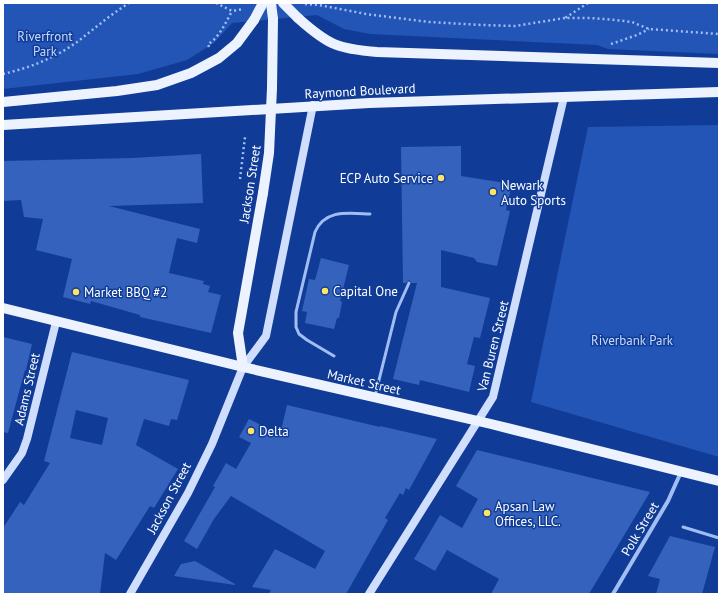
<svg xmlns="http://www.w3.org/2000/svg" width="722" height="597" font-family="'PT Sans',sans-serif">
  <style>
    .green { fill: #2355b6 }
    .building { fill: #3462bd; fill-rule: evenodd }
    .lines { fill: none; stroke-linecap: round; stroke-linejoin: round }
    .path { stroke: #a0bdf4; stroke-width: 2.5; stroke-dasharray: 2 3; stroke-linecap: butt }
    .lane { stroke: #a0bdf4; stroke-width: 3 }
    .street { stroke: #a0bdf4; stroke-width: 4 }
    .secondary { stroke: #d0defd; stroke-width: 8 }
    .primary { stroke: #edf2ff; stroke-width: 10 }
    .primary-bridge { stroke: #edf2ff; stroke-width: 10 }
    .poi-dot { fill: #ffe363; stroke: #103c97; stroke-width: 1.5 }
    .labels { text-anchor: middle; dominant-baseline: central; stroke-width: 3; stroke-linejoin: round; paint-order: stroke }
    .park-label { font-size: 13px; fill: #c8dafe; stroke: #103c97 }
    .street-label { font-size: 13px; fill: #fff; stroke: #103c97 }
    .poi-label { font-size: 13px; fill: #fff; stroke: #103c97; text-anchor: start }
  </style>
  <rect width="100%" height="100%" fill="#103c97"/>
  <!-- green -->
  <g class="green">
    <path d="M3 3H719V54L608 49 597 45 370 34 344 29 317 15 232 23 214 43 187 60 138 74 3 89Z"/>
    <path d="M719 125V457L531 402 588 127Z"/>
  </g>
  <!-- building -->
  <g class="building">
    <path d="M461 146V176L512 184 506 210 510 211 497 266 477 262 474 258 441 250V287L490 298 480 338 474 337 467 364 475 366 469 392 420 380 419 385 393 379 417 283H412L409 280 406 283H403L401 147Z"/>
    <path d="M201 154 203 203 109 206 200 229 197 243 177 238 169 273 204 281 203 284 210 286 208 292 221 295 211 333 140 317V315L91 301 90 304 63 297 72 259 36 250 43 219 24 217 21 200 3 201V161L132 158Z"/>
    <path d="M321 258 349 265 340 301 342 302 339 318H337L334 329 305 323 307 312 302 311 309 279 315 280Z"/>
    <path d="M3 337 32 344 26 370H25L8 433 3 432Z"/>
    <path d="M72 352 189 380 177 420 171 419 169 426 144 419 136 445 178 469 154 508 150 506 116 560 105 553 100 594H3V528L20 502 24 505 50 463 44 461ZM76 410 108 418 102 445 70 438Z"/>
    <path d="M287 405 380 427V426L437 439 409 490 406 488 403 495 400 493 385 518 388 520 346 594H269L271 590 252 587 275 549 315 569 325 551 231 496 214 519 197 549 184 541 215 487 213 486 226 463 236 469 251 443 239 437 249 419 280 435Z"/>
    <path d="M477 450 650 492 589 594H491L499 579 447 550 435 571 414 559 440 515 462 528 478 499 456 486Z"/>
    <path d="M670 536 715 547 702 594H656L660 579 648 576Z"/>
    <path d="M195 561 235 584V585L174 576 181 564Z"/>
  </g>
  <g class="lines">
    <!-- path -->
    <g class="path">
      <path d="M216 3 232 11 244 9"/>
      <path d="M588 3 565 18H590L616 20 632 22 649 29 719 34"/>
      <path d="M305 4 319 5 366 14 429 22 482 25 515 26 565 18"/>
      <path d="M611 44 637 35 649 29"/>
      <path d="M209 47 208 44C219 38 226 22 232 11"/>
      <path d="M3 74C29 68 55 58 77 42 94 29 110 15 129 3"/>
      <path d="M240 179 245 137"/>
    </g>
    <!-- lane -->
    <g class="lane">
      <path d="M334 356 307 340 299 334 296 327V312L315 232C325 209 348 213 370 214"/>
      <path d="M375 396 396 312 409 283"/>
      <path d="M683 527 719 538"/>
    </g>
    <!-- street -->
    <path class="street" d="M613 594 668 501 681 472"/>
    <!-- secondary -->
    <g class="secondary">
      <path d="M3 480 22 453 27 439 56 322"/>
      <path d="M130 594 188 493 212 444 243 367 266 336 313 105"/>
      <path d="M369 594 493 397 564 97"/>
    </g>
    <!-- primary -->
    <g class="primary">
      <path d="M298 18C328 45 338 49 377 52L719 63"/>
      <path d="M272 88 273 19"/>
      <path d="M3 102 117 91 157 85 191 73 219 58 237 43 254 20"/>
      <path d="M3 125 369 103 719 92"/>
      <path d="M3 308 243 367 491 424 719 481"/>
      <path d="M243 367 238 333 263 193"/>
    </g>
    <!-- primary-bridge -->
    <g class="primary-bridge">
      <path d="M271 3 273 19"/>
      <path d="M283 3 298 18"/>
      <path d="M254 20 263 3"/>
      <path d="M263 193 269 153 272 88"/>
    </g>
  </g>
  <!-- markers -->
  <g class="poi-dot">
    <circle cx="441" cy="178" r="4"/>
    <circle cx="493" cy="192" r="4"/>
    <circle cx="325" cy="291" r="4"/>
    <circle cx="76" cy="292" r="4"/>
    <circle cx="251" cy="431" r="4"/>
    <circle cx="487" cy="513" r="4"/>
  </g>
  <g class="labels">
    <!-- park labels -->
    <g class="park-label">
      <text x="45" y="36">Riverfront<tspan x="45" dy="15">Park</tspan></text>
      <text x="632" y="340">Riverbank Park</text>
    </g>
    <!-- street labels -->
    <g class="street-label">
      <text transform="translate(360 91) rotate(-3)">Raymond Boulevard</text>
      <text transform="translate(250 184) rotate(-81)">Jackson Street</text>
      <text transform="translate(493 346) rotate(-76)">Van Buren Street</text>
      <text transform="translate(364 382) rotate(13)">Market Street</text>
      <text transform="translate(27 389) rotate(-77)">Adams Street</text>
      <text transform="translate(169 498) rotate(-62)">Jackson Street</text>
      <text transform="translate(640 529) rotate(-59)">Polk Street</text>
    </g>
    <!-- poi labels -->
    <g class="poi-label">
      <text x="433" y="178" text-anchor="end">ECP Auto Service</text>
      <text x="501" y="185">Newark<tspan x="501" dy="15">Auto Sports</tspan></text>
      <text x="333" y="291">Capital One</text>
      <text x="84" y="292">Market BBQ #2</text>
      <text x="259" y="431">Delta</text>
      <text x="495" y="506">Apsan Law<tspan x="495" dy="15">Offices, LLC.</tspan></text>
    </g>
  </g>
  <!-- border -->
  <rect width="722" height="597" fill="none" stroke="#ffffff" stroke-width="8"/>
</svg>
